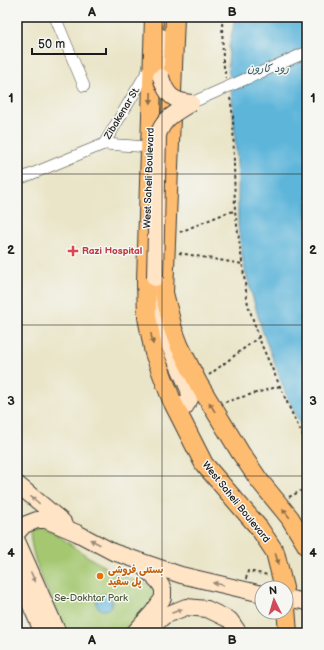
<svg xmlns="http://www.w3.org/2000/svg" width="324" height="650" font-family="'Balsamiq Sans','Playpen Sans Arabic',sans-serif">
  <style>
    .green { fill: #a4c770; stroke: #607246 }
    .water { fill: #5db5da; stroke: #3c687b }
    .lines { fill: none; stroke-linecap: round; stroke-linejoin: round }
    .street-casing { stroke: #3b3a36; stroke-width: 12 }
    .secondary-casing { stroke: #3b3a36; stroke-width: 18 }
    .primary-casing { stroke: #3b3a36; stroke-width: 20 }
    .path { stroke: #3b3a36; stroke-width: 2; stroke-dasharray: 3 3; stroke-linecap: butt }
    .street { stroke: #fff; stroke-width: 11 }
    .secondary { stroke: #ffe4c6; stroke-width: 16 }
    .primary { stroke: #febc70; stroke-width: 18 }
    .street-bridge-casing { stroke: #3b3a36; stroke-width: 12; stroke-linecap: butt }
    .secondary-bridge-casing { stroke: #3b3a36; stroke-width: 18; stroke-linecap: butt }
    .street-bridge { stroke: #fff; stroke-width: 11 }
    .secondary-bridge { stroke: #ffe4c6; stroke-width: 16 }
    .oneway { fill: #8d6c46 }
    .oneway2 { fill: #998a7a }
    .grid { fill: none; stroke: #1c1c1c; stroke-width: 1; stroke-opacity: 0.55 }
    .health-dot { fill: #e0444e; stroke: #f6f6f2; stroke-width: 1.5 }
    .food-dot { fill: #e8710a; stroke: #f6f6f2; stroke-width: 1.5 }
    .labels { text-anchor: middle; dominant-baseline: central; stroke-width: 3; stroke-linejoin: round; paint-order: stroke }
    .street-label { font-size: 10px; fill: #1c1c1c; stroke: #f6f6f2 }
    .health-label { font-size: 10px; font-weight: bold; fill: #be3a42; stroke: #f6f6f2; text-anchor: start }
    .food-label { font-size: 10px; font-weight: bold; fill: #c56008; stroke: #f6f6f2; text-anchor: start }
    .park-label { font-size: 10px; fill: #4c5839; stroke: #f6f6f2 }
    .water-label { font-size: 11px; font-style: italic; fill: #365968; stroke: #f6f6f2 }
    .neatline { fill: none; stroke: #1c1c1c; stroke-width: 1.5 }
    .grid-label { font-size: 13px; text-anchor: middle; font-weight: bold; fill: #1c1c1c }
  </style>
  <rect width="100%" height="100%" fill="#f6f6f2"/>
  <filter id="ink" filterUnits="userSpaceOnUse"><feTurbulence type="fractalNoise" baseFrequency=".025" numOctaves="2"/><feDisplacementMap in="SourceGraphic" scale="8" xChannelSelector="R" yChannelSelector="G"/><feConvolveMatrix kernelMatrix="1 2 1 2 8 2 1 2 1" color-interpolation-filters="sRGB"/></filter>
  <filter id="wash" filterUnits="userSpaceOnUse"><feTurbulence type="fractalNoise" baseFrequency=".012" numOctaves="4" result="noise"/><feDisplacementMap in="SourceGraphic" scale="16" xChannelSelector="R" yChannelSelector="G"/><feGaussianBlur stdDeviation="0.9" result="paint"/><feColorMatrix in="noise" values="0 0 0 0 0 0 0 0 0 0 0 0 0 0 0 0 0 1.4 0 .05"/><feComposite in="paint" operator="in"/></filter>
  <g filter="url(#wash)">
    <rect width="100%" height="100%" fill="#eae5c8"/>
    <!-- green -->
    <path class="green" d="M40 526C54 531 65 541 77 549 91 559 107 569 123 576 139 583 149 578 159 597L133 626 124 633H68C52 599 32 568 30 530Z"/>
    <!-- water -->
    <g class="water">
      <path d="M235 17H307V439L285 392 262 330 244 267 240 241 238 226V177L232 99 228 65 229 47Z"/>
      <circle cx="104" cy="602" r="8"/>
    </g>
  </g>
  <g filter="url(#ink)">
    <g class="lines">
      <!-- street casing -->
      <g class="street-casing">
        <g id="street">
          <path d="M55 17 84 86"/>
          <path d="M104 144 150 147"/>
          <path d="M17 180 104 144 150 67"/>
        </g>
      </g>
      <!-- secondary casing -->
      <g class="secondary-casing">
        <g id="secondary">
          <path d="M161 77 162 37"/>
          <path d="M155 278 156 305 164 333 189 390 190 399 185 407 172 401"/>
          <path d="M17 484 63 522"/>
          <path d="M17 533 24 525 37 520H46L77 533 113 552 181 575 262 594"/>
          <path d="M17 541 58 633"/>
          <path d="M17 574 43 633"/>
          <path d="M286 598 307 602"/>
          <path d="M134 633 153 612 163 598V589L159 582 140 564"/>
          <path d="M146 633 164 616 186 607 207 609 230 620 239 633"/>
        </g>
      </g>
      <!-- primary casing -->
      <g class="primary-casing">
        <g id="primary">
          <path d="M154 17 146 281 147 317 154 353 172 401 204 464 259 528 275 552 284 588"/>
          <path d="M175 17 164 293 173 329 180 347 198 383 240 452 259 480 290 518 307 546"/>
          <path d="M286 608 288 633"/>
        </g>
      </g>
      <!-- path -->
      <g class="path">
        <path d="M222 17 223 61 226 78"/>
        <path d="M230 98 233 116 235 211 248 305 262 346 295 420 307 443"/>
        <path d="M180 232 226 213 235 211"/>
        <path d="M179 253 242 264"/>
        <path d="M209 375 259 337"/>
        <path d="M225 402 280 386"/>
        <path d="M289 497 307 488"/>
        <path d="M246 579 248 571 268 575"/>
      </g>
      <!-- street -->
      <use href="#street" class="street"/>
      <!-- secondary -->
      <use href="#secondary" class="secondary"/>
      <!-- primary -->
      <use href="#primary" class="primary"/>
      <!-- street-bridge casing -->
      <g class="street-bridge-casing">
        <path id="street-bridge" d="M191 103 307 52"/>
      </g>
      <!-- secondary-bridge casing -->
      <g class="secondary-bridge-casing">
        <g id="secondary-bridge">
          <path d="M161 77C166 95 173 101 191 103"/>
          <path d="M155 278 158 135C164 117 176 113 191 103"/>
        </g>
      </g>
      <!-- street-bridge -->
      <use href="#street-bridge" class="street-bridge"/>
      <!-- secondary-bridge -->
      <use href="#secondary-bridge" class="secondary-bridge"/>
    </g>
    <!-- one-way arrows -->
    <defs><path id="oneway-solid" d="M-6-.8H1V-3.2L6.5 0L1 3.2V.8H-6Z"/></defs>
    <g class="oneway">
      <use href="#oneway-solid" transform="translate(151 98) rotate(92)"/>
      <use href="#oneway-solid" transform="translate(152 339) rotate(79)"/>
      <use href="#oneway-solid" transform="translate(212 407) rotate(-121)"/>
      <use href="#oneway-solid" transform="translate(286 513) rotate(-128)"/>
      <use href="#oneway-solid" transform="translate(277 559) rotate(74)"/>
    </g>
    <g class="oneway2">
      <use href="#oneway-solid" transform="translate(35 500) rotate(-141)"/>
      <use href="#oneway-solid" transform="translate(95 542) rotate(-153)"/>
      <use href="#oneway-solid" transform="translate(33 577) rotate(66)"/>
      <use href="#oneway-solid" transform="translate(218 584) rotate(-167)"/>
      <use href="#oneway-solid" transform="translate(177 611) rotate(-21)"/>
    </g>
  </g>
  <!-- grid -->
  <path class="grid" d="M162 17V633M17 174H307M17 325H307M17 476H307"/>
  <!-- markers -->
  <path class="health-dot" d="M71 245h4v4h4v4h-4v4h-4v-4h-4v-4h4z"/>
  <circle class="food-dot" cx="100" cy="576" r="4"/>
  <g class="labels">
    <!-- street labels -->
    <g class="street-label">
      <text transform="translate(122 113) rotate(-59)">Zibakenar St.</text>
      <text transform="translate(149 178) rotate(-88)">West Saheli Boulevard</text>
      <text transform="translate(236 502) rotate(51)">West Saheli Boulevard</text>
    </g>
    <!-- health labels -->
    <g class="health-label">
      <text x="82" y="251">Razi Hospital</text>
    </g>
    <!-- food labels -->
    <g class="food-label">
      <text x="108" y="570">بستنی فروشی<tspan x="108" dy="12">پل سفید</tspan></text>
    </g>
    <!-- park labels -->
    <g class="park-label">
      <text x="91" y="598">Se-Dokhtar Park</text>
    </g>
    <!-- water labels -->
    <g class="water-label">
      <text x="268" y="68">رود کارون</text>
    </g>
  </g>
  <!-- margin -->
  <rect width="324" height="650" fill="none" stroke="#f6f6f2" stroke-width="44"/>
  <!-- north arrow -->
  <g transform="translate(274 600) rotate(355)"><circle r="19" fill="#f6f6f2" stroke="#9f9f9c"/>
  <path d="M0-3L7 15L0 10L-7 15Z" fill="#d1495b"/>
  <text y="-6" font-size="11" font-weight="bold" text-anchor="middle" fill="#1c1c1c">N</text>
  </g>
  <!-- scale -->
  <path d="M32 48v6h74v-6" fill="none" stroke="#1c1c1c" stroke-width="2"/>
  <text x="38" y="48" font-size="12" fill="#1c1c1c" stroke="#f6f6f2" stroke-width="3" paint-order="stroke">50 m</text>
  <rect x="22" y="22" width="280" height="606" class="neatline"/>
  <g class="grid-label">
    <text x="92" y="16">A</text>
    <text x="232" y="16">B</text>
    <text x="11" y="102">1</text>
    <text x="313" y="102">1</text>
    <text x="11" y="254">2</text>
    <text x="313" y="254">2</text>
    <text x="11" y="405">3</text>
    <text x="313" y="405">3</text>
    <text x="11" y="557">4</text>
    <text x="313" y="557">4</text>
    <text x="92" y="644">A</text>
    <text x="232" y="644">B</text>
  </g>
</svg>
